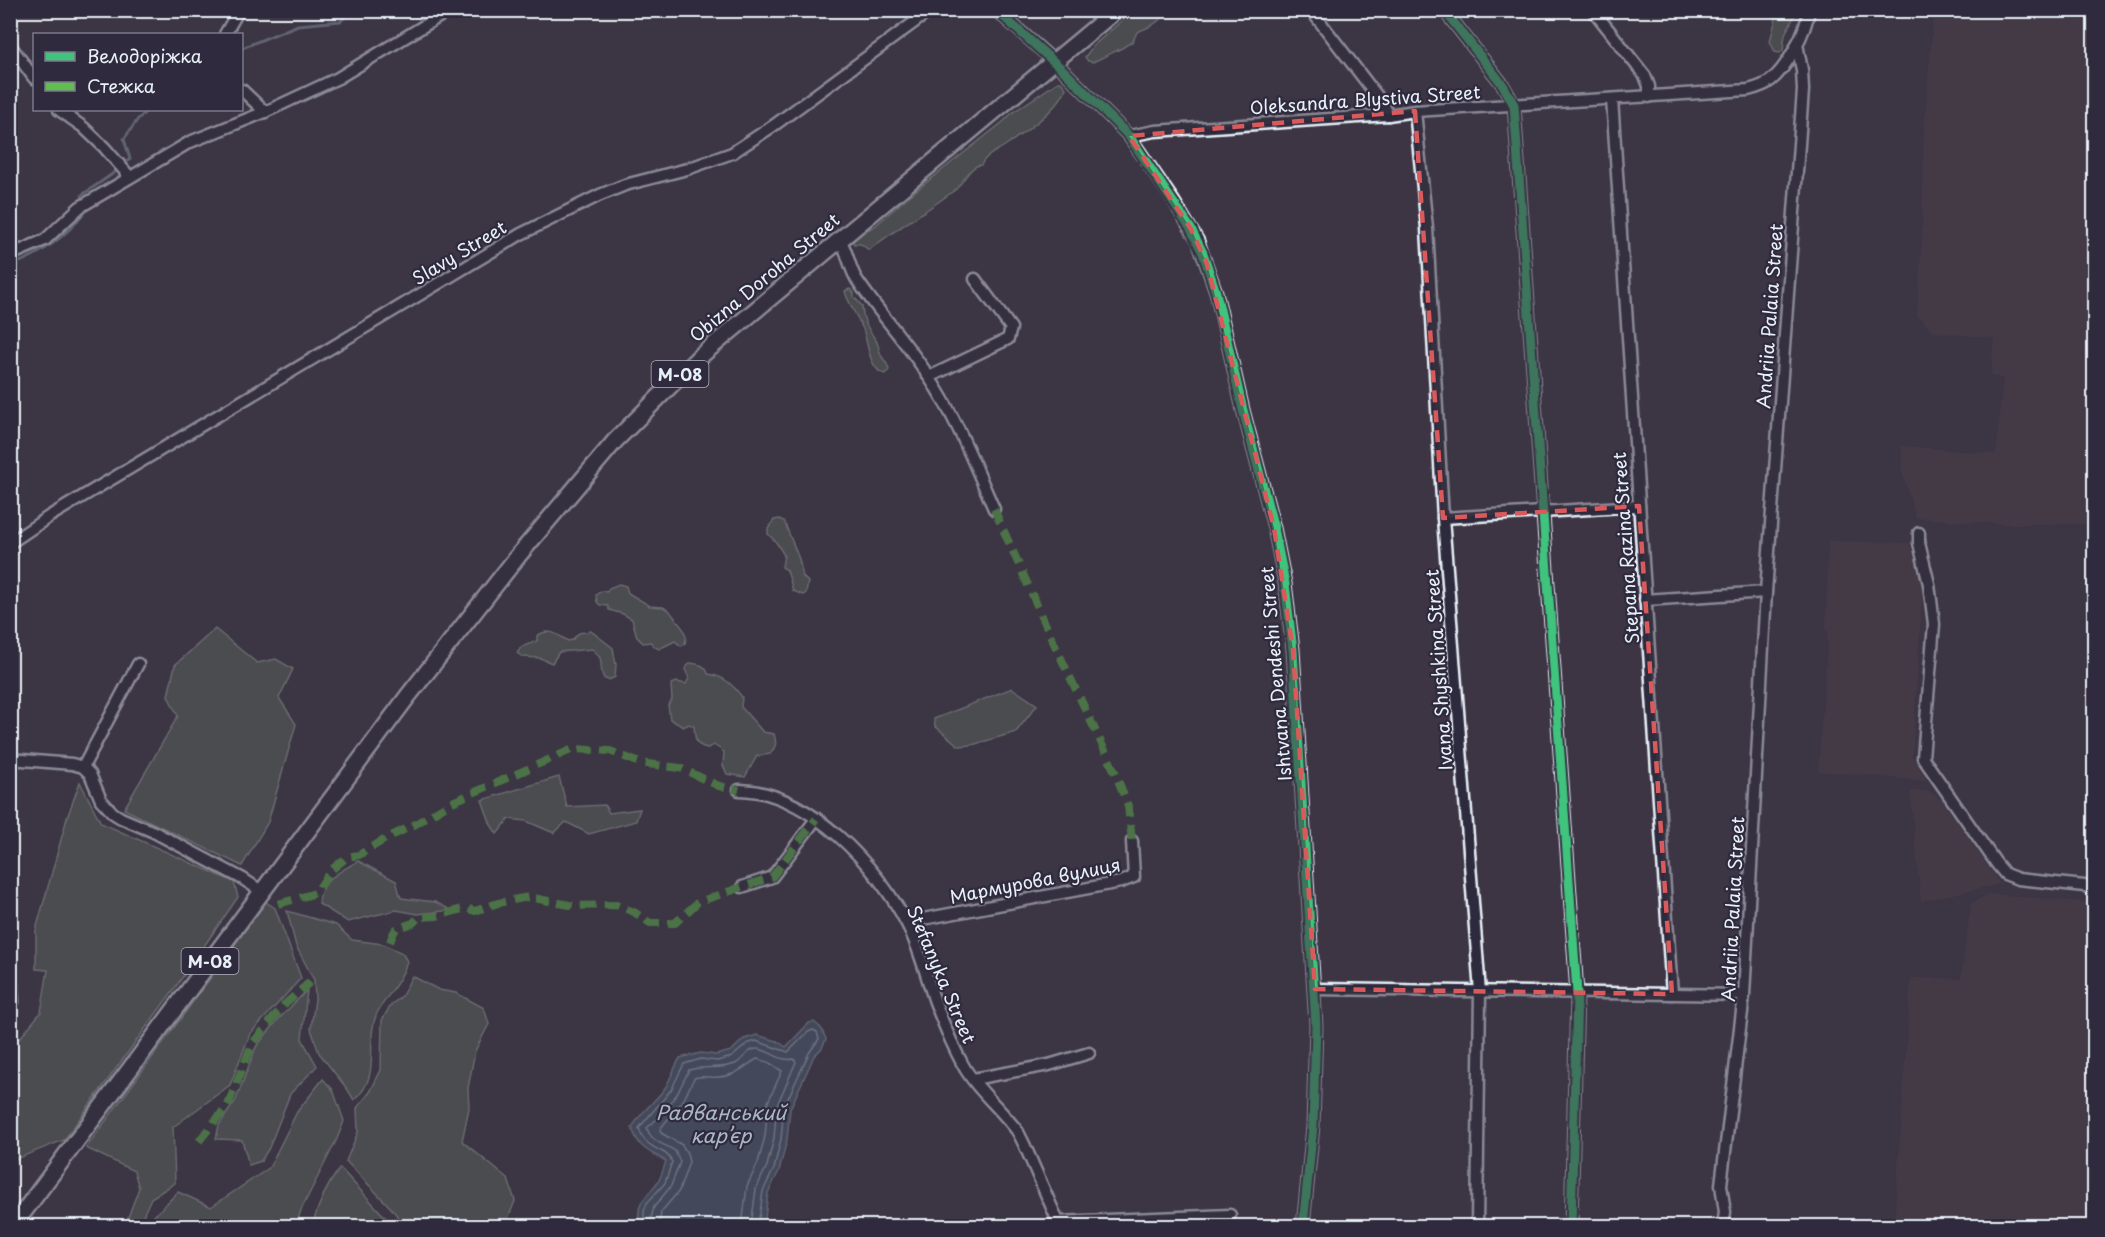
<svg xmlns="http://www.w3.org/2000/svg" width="2105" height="1237" font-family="'Playpen Sans',sans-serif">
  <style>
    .built { fill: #4d424c }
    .green { fill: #5c685d; stroke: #a2acaa; stroke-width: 1.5 }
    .water { fill: #4e6379; stroke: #8c9cac; stroke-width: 1.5 }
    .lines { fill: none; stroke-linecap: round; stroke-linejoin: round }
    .shore { stroke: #aab8c5; stroke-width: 1.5 }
    .stream { stroke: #8c9cac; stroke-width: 3 }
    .minor-casing { stroke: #e8f1f8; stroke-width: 15 }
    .highway-casing { stroke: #e8f1f8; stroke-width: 20 }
    .minor { stroke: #2f2a3d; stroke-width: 10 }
    .highway { stroke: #2f2a3d; stroke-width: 15 }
    .highway-bridge-casing { stroke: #e8f1f8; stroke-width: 20; stroke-linecap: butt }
    .highway-bridge { stroke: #2f2a3d; stroke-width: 15 }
    .quiet { stroke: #5fbe4e; stroke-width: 8; stroke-dasharray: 15 8; stroke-linecap: butt }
    .cycleway-casing { stroke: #2f2a3d; stroke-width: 13 }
    .cycleway { stroke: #40c37c; stroke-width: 9 }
    .marked { fill: none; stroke: #da5a5c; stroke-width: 4.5; stroke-dasharray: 12 8; stroke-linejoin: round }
    .labels { text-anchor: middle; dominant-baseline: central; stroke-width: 4.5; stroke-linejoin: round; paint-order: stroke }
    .shield { fill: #2f2a3d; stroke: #b0b5c0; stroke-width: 1.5 }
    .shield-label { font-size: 16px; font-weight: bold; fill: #e8f1f8 }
    .street-label { font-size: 18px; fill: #e8f1f8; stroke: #2f2a3d }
    .water-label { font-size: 20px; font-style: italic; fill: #aab8c5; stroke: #2f2a3d }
  </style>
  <rect width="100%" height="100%" fill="#3d3544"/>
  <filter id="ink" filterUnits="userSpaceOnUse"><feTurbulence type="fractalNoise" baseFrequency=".0167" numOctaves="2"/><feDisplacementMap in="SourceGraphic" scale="12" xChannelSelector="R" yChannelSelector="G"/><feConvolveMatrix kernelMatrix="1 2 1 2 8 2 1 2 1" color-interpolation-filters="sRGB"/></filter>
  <g filter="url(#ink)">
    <!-- built -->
    <g class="built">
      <path d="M1934 11H2094V524H2005L1916 518 1901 468 1902 446 1996 454 2003 378 1991 376 1994 338 1934 332 1917 316 1922 240 1924 128Z"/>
      <path d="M1828 541 1909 543 1923 583 1912 756 1927 781 1818 771 1828 631H1826Z"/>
      <path d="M1910 791H1929L1941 799 2000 884 1921 901Z"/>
      <path d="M1988 894 2094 903V1226H1894L1911 978 1961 979 1971 904Z"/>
    </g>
    <!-- green -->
    <g class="green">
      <path d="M1133 11H1172L1151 26 1137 32 1133 41 1122 48 1093 62 1088 61 1085 57 1093 46Z"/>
      <path d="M1778 11H1797L1785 34 1783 50 1780 53 1775 52 1770 41Z"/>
      <path d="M1058 82H1061L1066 88C1060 108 1024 133 1006 145 998 151 985 155 981 165 970 165 963 183 955 190 927 211 897 228 869 250L861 244H854L853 241 863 232 875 226 903 201 1003 122 1012 113Z"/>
      <path d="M850 289 854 293V297L862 306C863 323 868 328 877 342 879 347 879 352 882 357 885 361 888 364 889 370L885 374C869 370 868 343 863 329 858 318 851 307 846 295L845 291Z"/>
      <path d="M779 519 784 521 799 559 803 577 808 582 806 593 803 595 793 591 787 570 782 567 784 555 776 542 768 534V529L774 520Z"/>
      <path d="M619 584 626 586 628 593 650 606 663 607 669 610 684 630 686 637 685 644 681 646 675 641 659 649 655 647 651 642 643 643 637 637 632 619 623 614 609 610 608 606 600 605 597 602 596 595 601 591 607 592 609 588Z"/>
      <path d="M215 629 257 663 276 659 293 669 279 698 296 724 268 822 242 866 124 809 178 716 168 696 175 665Z"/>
      <path d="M591 631 613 648 616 665 615 677C598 687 603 666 600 658 598 655 595 651 592 649L559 652 552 663 540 658 523 657 517 653 521 647 537 641V636C549 627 558 635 568 641L572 640 579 633Z"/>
      <path d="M690 663C698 664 706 665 708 674 724 676 733 685 742 697L741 707 763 732 774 734C777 744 776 746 770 754L757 756 745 777 727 774 723 765 724 752 714 745 708 748C694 746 695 737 694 726L689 724 683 727 670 719 668 705 672 700 671 684 677 682 686 684 689 678 685 669Z"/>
      <path d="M1012 688 1037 705 1016 732 972 745 959 746 935 726 934 719Z"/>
      <path d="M559 777 567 807 605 805 609 813 640 809 636 821 589 834 566 822 554 833 526 821 509 819 497 834 491 825 482 800Z"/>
      <path d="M80 782 101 823 234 882 238 897 177 985 64 1140 11 1161V1039L20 1038 41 1012 48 970 36 969V930L67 818Z"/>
      <path d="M358 861 396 881 401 898 435 902 451 910 418 914 396 910 348 922 319 904C319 880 340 872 358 861Z"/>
      <path d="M266 902 275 908 301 978 250 1034 230 1085 173 1127 175 1183 151 1198 141 1220H127L139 1188 134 1171 86 1148Z"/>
      <path d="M287 911 336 925 352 940 383 944 402 953 407 961C402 981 387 995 377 1013 364 1042 383 1076 354 1100L348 1090 319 1053 311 1029 315 999 314 980 296 946Z"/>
      <path d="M412 976 439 990 456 993 484 1008 489 1024 475 1051 468 1088 469 1108 462 1141 508 1179 515 1201 505 1226H405L391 1208 346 1161 358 1132 357 1108 370 1092 381 1070 382 1020 391 1005 402 996Z"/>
      <path d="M307 990 302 1039 317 1066 290 1094 269 1148 261 1161 249 1165 242 1140 216 1139 219 1125 236 1100 256 1047 277 1021Z"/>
      <path d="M323 1079 333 1090 344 1121 337 1139 301 1210 296 1226H144L178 1192 211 1207 269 1168 297 1112Z"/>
      <path d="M340 1168 386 1218 392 1226H312C318 1205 326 1186 340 1168Z"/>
    </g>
    <!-- water -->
    <path class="water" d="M814 1022 821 1028 826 1039 822 1048 814 1056 790 1109 787 1140 779 1171 768 1193 764 1226H631L639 1218C636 1201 651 1193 659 1180 662 1174 664 1167 666 1161 648 1151 639 1149 632 1128 639 1113 655 1102 665 1088 671 1078 674 1068 680 1058L701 1053 716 1055 731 1051 744 1039 757 1035 777 1041 786 1047 809 1023Z"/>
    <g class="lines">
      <!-- shore -->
      <g class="shore">
        <path d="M639 1226 644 1220V1211L647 1203 665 1183 672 1162C667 1147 645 1152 639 1128L671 1090 684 1064 701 1059 717 1061 732 1057 747 1044 756 1041 788 1052 808 1032 813 1030 817 1032 819 1039 809 1053 784 1107 781 1139 774 1169 763 1191 758 1226"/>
        <path d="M649 1226 654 1207 671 1186 680 1162 675 1151C665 1144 650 1142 647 1128L659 1117 677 1094 689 1070C704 1065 719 1070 735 1064 743 1061 748 1048 758 1049 772 1051 779 1062 794 1059L796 1062 777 1105 774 1138 767 1166 756 1189 751 1226"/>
        <path d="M659 1226 661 1212 679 1191 689 1162 687 1153 682 1145 661 1133 660 1129 684 1099 694 1078C703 1075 710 1078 718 1077 737 1076 743 1067 757 1059L768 1062 782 1071 768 1102 765 1136 758 1163 747 1186 742 1226"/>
      </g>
      <!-- stream -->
      <g class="stream">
        <path d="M242 48 298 25 341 21 351 10"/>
        <path d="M83 200 82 195 111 175 130 159 124 139 138 119 148 110"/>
        <path d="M10 266C42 254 65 237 86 211L85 208"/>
      </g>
      <!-- minor casing -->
      <g class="minor-casing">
        <g id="minor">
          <path d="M996 10 1046 54"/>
          <path d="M1311 10 1384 105 1388 115"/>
          <path d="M1444 10 1503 85 1514 105 1577 993 1571 1226"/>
          <path d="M1593 10 1645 76 1649 86V97"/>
          <path d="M225 34 239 10"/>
          <path d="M10 45 34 78"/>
          <path d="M1062 69 1129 136 1173 200 1198 241 1216 292 1243 410 1274 528 1285 583 1293 650 1316 1026 1313 1126 1303 1226"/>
          <path d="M242 90 265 112"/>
          <path d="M1612 99 1672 994"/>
          <path d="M59 110 83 127 104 147 130 177"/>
          <path d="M1415 111 1427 228 1443 518 1480 992 1477 1226"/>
          <path d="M1129 136 1155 131 1388 115 1415 111 1748 90C1756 88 1764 86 1770 81 1787 68 1806 32 1809 10"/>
          <path d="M839 238C848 251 849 268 857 280 880 314 907 343 929 377 956 417 974 464 994 509"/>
          <path d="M10 255 45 240 80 207 190 142 265 112 338 78 450 10"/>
          <path d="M929 377 1008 339 1011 328 975 279"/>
          <path d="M1443 518 1639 506"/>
          <path d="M1919 533V543L1929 584 1934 624 1923 758 1996 863 2005 874 2018 879 2094 887"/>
          <path d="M10 543 50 516 521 234 600 195 625 185 687 169 732 153 773 126 931 10"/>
          <path d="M1645 600 1766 592"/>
          <path d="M10 759 72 764 83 767 90 774 101 800 113 813 121 818 154 832 243 879 261 891"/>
          <path d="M83 767 138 664"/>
          <path d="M739 790C809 791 878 867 907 924 920 949 926 976 935 1002 943 1023 952 1045 963 1065 976 1089 1001 1109 1018 1132L1024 1144 1060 1226"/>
          <path d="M742 887 772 877 816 819"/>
          <path d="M908 925 923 919 1121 882 1134 877 1132 841"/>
          <path d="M10 956 13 1002"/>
          <path d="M1315 989 1744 995"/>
          <path d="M973 1079 1049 1065 1089 1053"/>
          <path d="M1057 1222 1230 1215"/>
          <path d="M1723 1226 1725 1212 1721 1185 1744 995 1766 592 1803 90 1802 70 1797 44"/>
        </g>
      </g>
      <!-- highway casing -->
      <g class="highway-casing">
        <g id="highway">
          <path d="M1085 36 1116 10"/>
          <path d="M13 1226 408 696 518 556 615 441 698 358 1003 104"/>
        </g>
      </g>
      <!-- minor -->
      <use href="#minor" class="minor"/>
      <!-- highway -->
      <use href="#highway" class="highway"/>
      <!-- highway-bridge casing -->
      <g class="highway-bridge-casing">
        <path id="highway-bridge" d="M1003 104 1085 36"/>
      </g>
      <!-- highway-bridge -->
      <use href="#highway-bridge" class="highway-bridge"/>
      <!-- quiet -->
      <g class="quiet">
        <path d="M994 509 1052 639 1115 772 1128 806 1132 841"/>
        <path d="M278 904 316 893 330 871 347 857 359 855 387 838 414 825 448 804 573 749 610 751 640 763 680 768 719 786 739 790"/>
        <path d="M390 942 393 934 396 929 413 923 419 917 437 916 466 908 475 911 498 903 528 897 575 906 616 905 634 912 650 923H675L698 902 772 877 816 819"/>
        <path d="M199 1141 228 1105 252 1044 284 1005 310 982"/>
      </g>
      <!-- cycleway casing -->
      <g class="cycleway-casing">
        <g id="cycleway">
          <path d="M996 10 1062 69 1129 136 1191 229 1203 253 1216 292 1243 410 1274 528 1285 583 1293 650 1316 1026 1313 1126 1303 1226"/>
          <path d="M1444 10 1503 85 1514 105 1577 993 1571 1226"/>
        </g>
      </g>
      <!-- cycleway -->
      <use href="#cycleway" class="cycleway"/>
    </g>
  </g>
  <!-- marked area -->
  <path d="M0 0H2105V1237H0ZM1415 111 1443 518 1639 506 1672 994 1315 989 1293 650 1274 528 1207 264 1191 229 1129 136Z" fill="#3d3544" fill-opacity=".55" fill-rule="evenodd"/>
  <path class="marked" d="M1415 111 1443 518 1639 506 1672 994 1315 989 1293 650 1274 528 1207 264 1191 229 1129 136Z"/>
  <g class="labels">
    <!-- shield labels -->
    <g class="shield">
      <rect x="651.5" y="361" width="57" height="26" rx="4.5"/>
      <rect x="181.5" y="948" width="57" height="26" rx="4.5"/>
    </g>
    <g class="shield-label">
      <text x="680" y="374">М-08</text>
      <text x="210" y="961">М-08</text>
    </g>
    <!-- street labels -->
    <g class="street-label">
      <text transform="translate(1365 99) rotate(-4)">Oleksandra Blystiva Street</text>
      <text transform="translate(459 252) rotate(-31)">Slavy Street</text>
      <text transform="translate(764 277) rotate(-40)">Obizna Doroha Street</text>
      <text transform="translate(1769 316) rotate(-86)">Andriia Palaia Street</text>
      <text transform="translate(1625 548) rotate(-94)">Stepana Razina Street</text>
      <text transform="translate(1438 670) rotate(-94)">Ivana Shyshkina Street</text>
      <text transform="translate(1275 674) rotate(-95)">Ishtvana Dendeshi Street</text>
      <text transform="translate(1035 880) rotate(-11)">Мармурова вулиця</text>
      <text transform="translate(1732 909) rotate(-87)">Andriia Palaia Street</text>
      <text transform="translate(942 974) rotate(67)">Stefanyka Street</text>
    </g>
    <!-- water labels -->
    <g class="water-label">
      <text x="721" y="1112">Радванський<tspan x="721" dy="23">карʼєр</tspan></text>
    </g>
  </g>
  <!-- margin -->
  <rect width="2105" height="1237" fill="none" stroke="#2f2a3d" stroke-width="36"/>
  <rect x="18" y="18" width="2069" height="1201" fill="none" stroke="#e8f1f8" stroke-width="2" filter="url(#ink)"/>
  <!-- legend -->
  <rect x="33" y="33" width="210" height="78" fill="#2f2a3d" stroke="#797a88" stroke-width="1.5"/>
  <rect x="45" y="52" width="30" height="9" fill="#40c37c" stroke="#797a88" stroke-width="1.5"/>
  <text x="87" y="63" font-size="18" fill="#e8f1f8">Велодоріжка</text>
  <rect x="45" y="82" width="30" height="9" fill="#5fbe4e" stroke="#797a88" stroke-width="1.5"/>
  <text x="87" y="93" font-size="18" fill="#e8f1f8">Стежка</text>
</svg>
